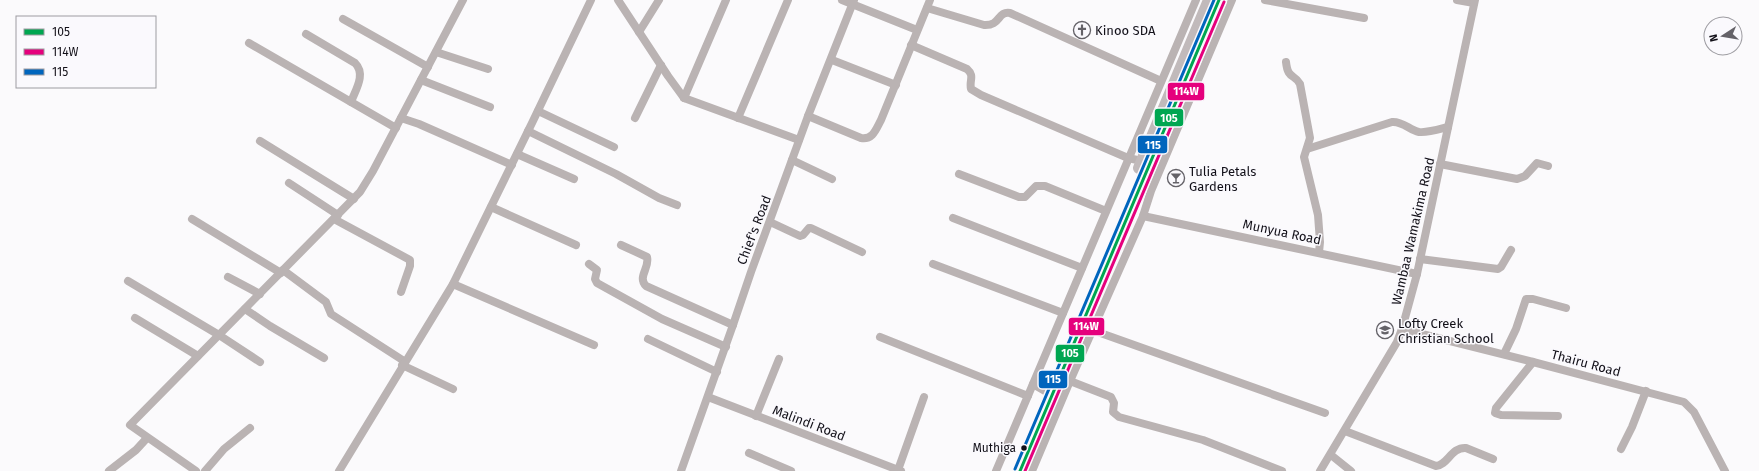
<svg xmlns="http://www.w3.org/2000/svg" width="1759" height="471" font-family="'Fira Sans',sans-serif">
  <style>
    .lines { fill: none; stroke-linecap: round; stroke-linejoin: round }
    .minor { stroke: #bab3b3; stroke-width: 8 }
    .highway { stroke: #c1babb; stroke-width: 12 }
    .bus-1-casing { stroke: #faf9fd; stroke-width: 6 }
    .bus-2-casing { stroke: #faf9fd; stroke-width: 6 }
    .bus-3-casing { stroke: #faf9fd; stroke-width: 6 }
    .bus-1 { stroke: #00a651; stroke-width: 3 }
    .bus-2 { stroke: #e5007d; stroke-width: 3 }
    .bus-3 { stroke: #0065bd; stroke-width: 3 }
    .bus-dot { fill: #121018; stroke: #faf9fd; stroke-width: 1.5 }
    .labels { text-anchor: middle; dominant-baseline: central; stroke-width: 3; stroke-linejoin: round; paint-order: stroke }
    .bus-label { font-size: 12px; fill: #121018; stroke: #faf9fd; text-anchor: end }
    .poi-label { font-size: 13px; fill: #121018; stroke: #faf9fd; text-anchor: start }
    .street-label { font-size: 13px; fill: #121018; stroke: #faf9fd }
    .line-badge { stroke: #faf9fd; stroke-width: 1.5 }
    .badge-label { font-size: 11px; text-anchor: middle; font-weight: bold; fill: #fff }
  </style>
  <rect width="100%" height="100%" fill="#fbfafc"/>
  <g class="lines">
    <!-- minor -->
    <g class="minor">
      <path d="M618 0 668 76 684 98 799 140"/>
      <path d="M842 0 917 30"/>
      <path d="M1265 0 1364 18"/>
      <path d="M1457 0 1474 3"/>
      <path d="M927 8 984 25C1001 26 997 11 1010 13L1161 81"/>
      <path d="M343 19 428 67"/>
      <path d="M639 32 659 0"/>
      <path d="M306 34 355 63C366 74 356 89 351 102"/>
      <path d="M249 43 396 128"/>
      <path d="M911 45 967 69C975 76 969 80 971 89L981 95 1128 158 1142 161"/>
      <path d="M436 52 488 69"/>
      <path d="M832 60 896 85"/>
      <path d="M1286 62C1288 80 1294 73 1300 84L1310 138 1304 157 1318 215 1320 242 1319 252"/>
      <path d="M421 80 490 107"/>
      <path d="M684 98 726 0"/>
      <path d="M538 111 614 147"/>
      <path d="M808 116 861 138C873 140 876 129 881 120L930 0"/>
      <path d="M401 118 419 124 512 165"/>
      <path d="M635 118 661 65"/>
      <path d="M738 118 788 0"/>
      <path d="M528 131 616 174 659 198 677 205"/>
      <path d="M260 141 354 199"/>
      <path d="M1307 149 1392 122C1403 121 1409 130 1419 132 1428 133 1440 129 1448 127"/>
      <path d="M517 154 574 179"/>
      <path d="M792 160 832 179"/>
      <path d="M1440 164 1517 179 1525 176 1537 163 1548 166"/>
      <path d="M959 174 1019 197H1025L1036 186H1045L1106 211"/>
      <path d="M289 183 338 215"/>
      <path d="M491 207 576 245"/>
      <path d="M1143 216 1417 274"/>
      <path d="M953 218 1082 268"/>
      <path d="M192 219 281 273"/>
      <path d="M334 219 410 260V266L401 292"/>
      <path d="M770 222 800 236 803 235 809 228H811L862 252"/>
      <path d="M621 245 647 257C650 268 637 277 646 286L733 325"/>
      <path d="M1420 259 1498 269 1501 267 1511 250"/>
      <path d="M589 264 597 270 595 279 597 283 662 319 726 347"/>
      <path d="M933 264 1063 313"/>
      <path d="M283 270 326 302 331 314 404 361"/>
      <path d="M228 277 260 294"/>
      <path d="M128 281 219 335 260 362"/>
      <path d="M453 284 594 345"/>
      <path d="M245 309 270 326 324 358"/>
      <path d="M135 318 198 356"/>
      <path d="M1402 329 1533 362 1684 402 1694 412 1725 471"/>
      <path d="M1092 330 1325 413"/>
      <path d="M880 337 1028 396"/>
      <path d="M648 339 717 372"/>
      <path d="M1504 354 1516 329 1526 299H1533L1566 308"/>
      <path d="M1533 362 1496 408 1495 413 1501 415 1558 416"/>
      <path d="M402 365 453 389"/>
      <path d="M1070 381 1111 397 1114 403 1113 412 1119 417 1203 440 1282 471"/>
      <path d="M1033 384 1045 391"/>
      <path d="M708 397 901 471"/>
      <path d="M756 416 779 359"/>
      <path d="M1345 431 1436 466C1448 465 1451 447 1466 448L1493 459"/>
      <path d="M1621 449 1632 427 1646 391"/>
      <path d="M749 453 791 471"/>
      <path d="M1331 455 1351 471"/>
      <path d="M898 470 924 397"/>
      <path d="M109 471 136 450 147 438"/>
      <path d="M196 471 130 425 360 192 373 171 463 0"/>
      <path d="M205 471 224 449 250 428"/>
      <path d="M339 471 453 284 532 123 591 0"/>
      <path d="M681 471 733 325 751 272 808 116 854 0"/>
      <path d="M996 471 1196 0"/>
      <path d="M1032 471 1070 381 1143 216 1151 191 1232 0"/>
      <path d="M1320 471 1397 342 1402 329 1417 274 1475 0"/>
    </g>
    <!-- highway -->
    <g class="highway">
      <path d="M1139 168 1209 0"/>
      <path d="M1020 471 1219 0"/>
    </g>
    <!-- bus-1 casing -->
    <g class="bus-1-casing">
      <path id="bus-1" d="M1020 471 1219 0"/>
    </g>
    <!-- bus-2 casing -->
    <g class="bus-2-casing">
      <path id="bus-2" d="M1025 471 1224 2"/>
    </g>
    <!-- bus-3 casing -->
    <g class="bus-3-casing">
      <path id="bus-3" d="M1015 469 1214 0"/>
    </g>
    <!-- bus-1 -->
    <use href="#bus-1" class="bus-1"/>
    <!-- bus-2 -->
    <use href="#bus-2" class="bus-2"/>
    <!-- bus-3 -->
    <use href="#bus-3" class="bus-3"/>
  </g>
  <!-- icons -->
  <defs>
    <g id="church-ring" transform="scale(0.9)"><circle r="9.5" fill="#faf9fd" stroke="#646268" stroke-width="1.5"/><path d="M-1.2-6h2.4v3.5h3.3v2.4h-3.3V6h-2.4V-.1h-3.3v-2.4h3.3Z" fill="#646268"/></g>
    <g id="bar-ring" transform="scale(0.9)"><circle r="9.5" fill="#faf9fd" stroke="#646268" stroke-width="1.5"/><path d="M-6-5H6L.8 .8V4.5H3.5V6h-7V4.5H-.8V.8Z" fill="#646268"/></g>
    <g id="school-ring" transform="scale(0.9)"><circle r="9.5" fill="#faf9fd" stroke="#646268" stroke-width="1.5"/><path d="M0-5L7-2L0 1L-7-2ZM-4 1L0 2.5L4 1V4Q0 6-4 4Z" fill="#646268"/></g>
  </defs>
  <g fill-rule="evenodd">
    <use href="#church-ring" x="1082" y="30"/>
    <use href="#bar-ring" x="1176" y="178"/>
    <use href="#school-ring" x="1385" y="330"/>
  </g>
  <!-- markers -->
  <circle class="bus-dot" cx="1024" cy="448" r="3.5"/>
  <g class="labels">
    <!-- bus labels -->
    <g class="bus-label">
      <text x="1016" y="448">Muthiga</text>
    </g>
    <!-- poi labels -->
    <g class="poi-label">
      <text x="1095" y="30">Kinoo SDA</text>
      <text x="1189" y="171">Tulia Petals<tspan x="1189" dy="15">Gardens</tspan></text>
      <text x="1398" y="323">Lofty Creek<tspan x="1398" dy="15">Christian School</tspan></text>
    </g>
    <!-- street labels -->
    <g class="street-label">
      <text transform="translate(754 230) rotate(-69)">Chief's Road</text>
      <text transform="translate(1413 231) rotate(-77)">Wambaa Wamakima Road</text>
      <text transform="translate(1282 232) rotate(12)">Munyua Road</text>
      <text transform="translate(1586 363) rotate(15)">Thairu Road</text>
      <text transform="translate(809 423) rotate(21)">Malindi Road</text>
    </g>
  </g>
  <g class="line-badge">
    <rect x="1167" y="82" width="38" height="19" rx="4" fill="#e5007d"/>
    <rect x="1154" y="108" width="30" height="19" rx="4" fill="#00a651"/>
    <rect x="1137" y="135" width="31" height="19" rx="4" fill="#0065bd"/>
    <rect x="1068" y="317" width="37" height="19" rx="4" fill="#e5007d"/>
    <rect x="1055" y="344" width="30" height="19" rx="4" fill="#00a651"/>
    <rect x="1038" y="370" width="30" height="19" rx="4" fill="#0065bd"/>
  </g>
  <g class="badge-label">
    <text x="1186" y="95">114W</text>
    <text x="1169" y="122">105</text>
    <text x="1153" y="149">115</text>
    <text x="1086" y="330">114W</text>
    <text x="1070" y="357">105</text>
    <text x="1053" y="383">115</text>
  </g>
  <!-- legend -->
  <rect x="16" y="16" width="140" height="72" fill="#faf9fd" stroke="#9d9ca1"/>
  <rect x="24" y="29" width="20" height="6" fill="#00a651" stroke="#9d9ca1"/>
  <text x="52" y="36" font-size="12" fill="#121018">105</text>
  <rect x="24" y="49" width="20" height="6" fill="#e5007d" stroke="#9d9ca1"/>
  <text x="52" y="56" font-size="12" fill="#121018">114W</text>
  <rect x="24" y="69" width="20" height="6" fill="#0065bd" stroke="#9d9ca1"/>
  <text x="52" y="76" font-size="12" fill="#121018">115</text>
  <!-- north arrow -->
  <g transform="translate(1723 36) rotate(258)"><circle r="19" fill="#faf9fd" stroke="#9d9ca1"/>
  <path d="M0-3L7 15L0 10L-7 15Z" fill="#646268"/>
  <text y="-6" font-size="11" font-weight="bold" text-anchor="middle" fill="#121018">N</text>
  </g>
</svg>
